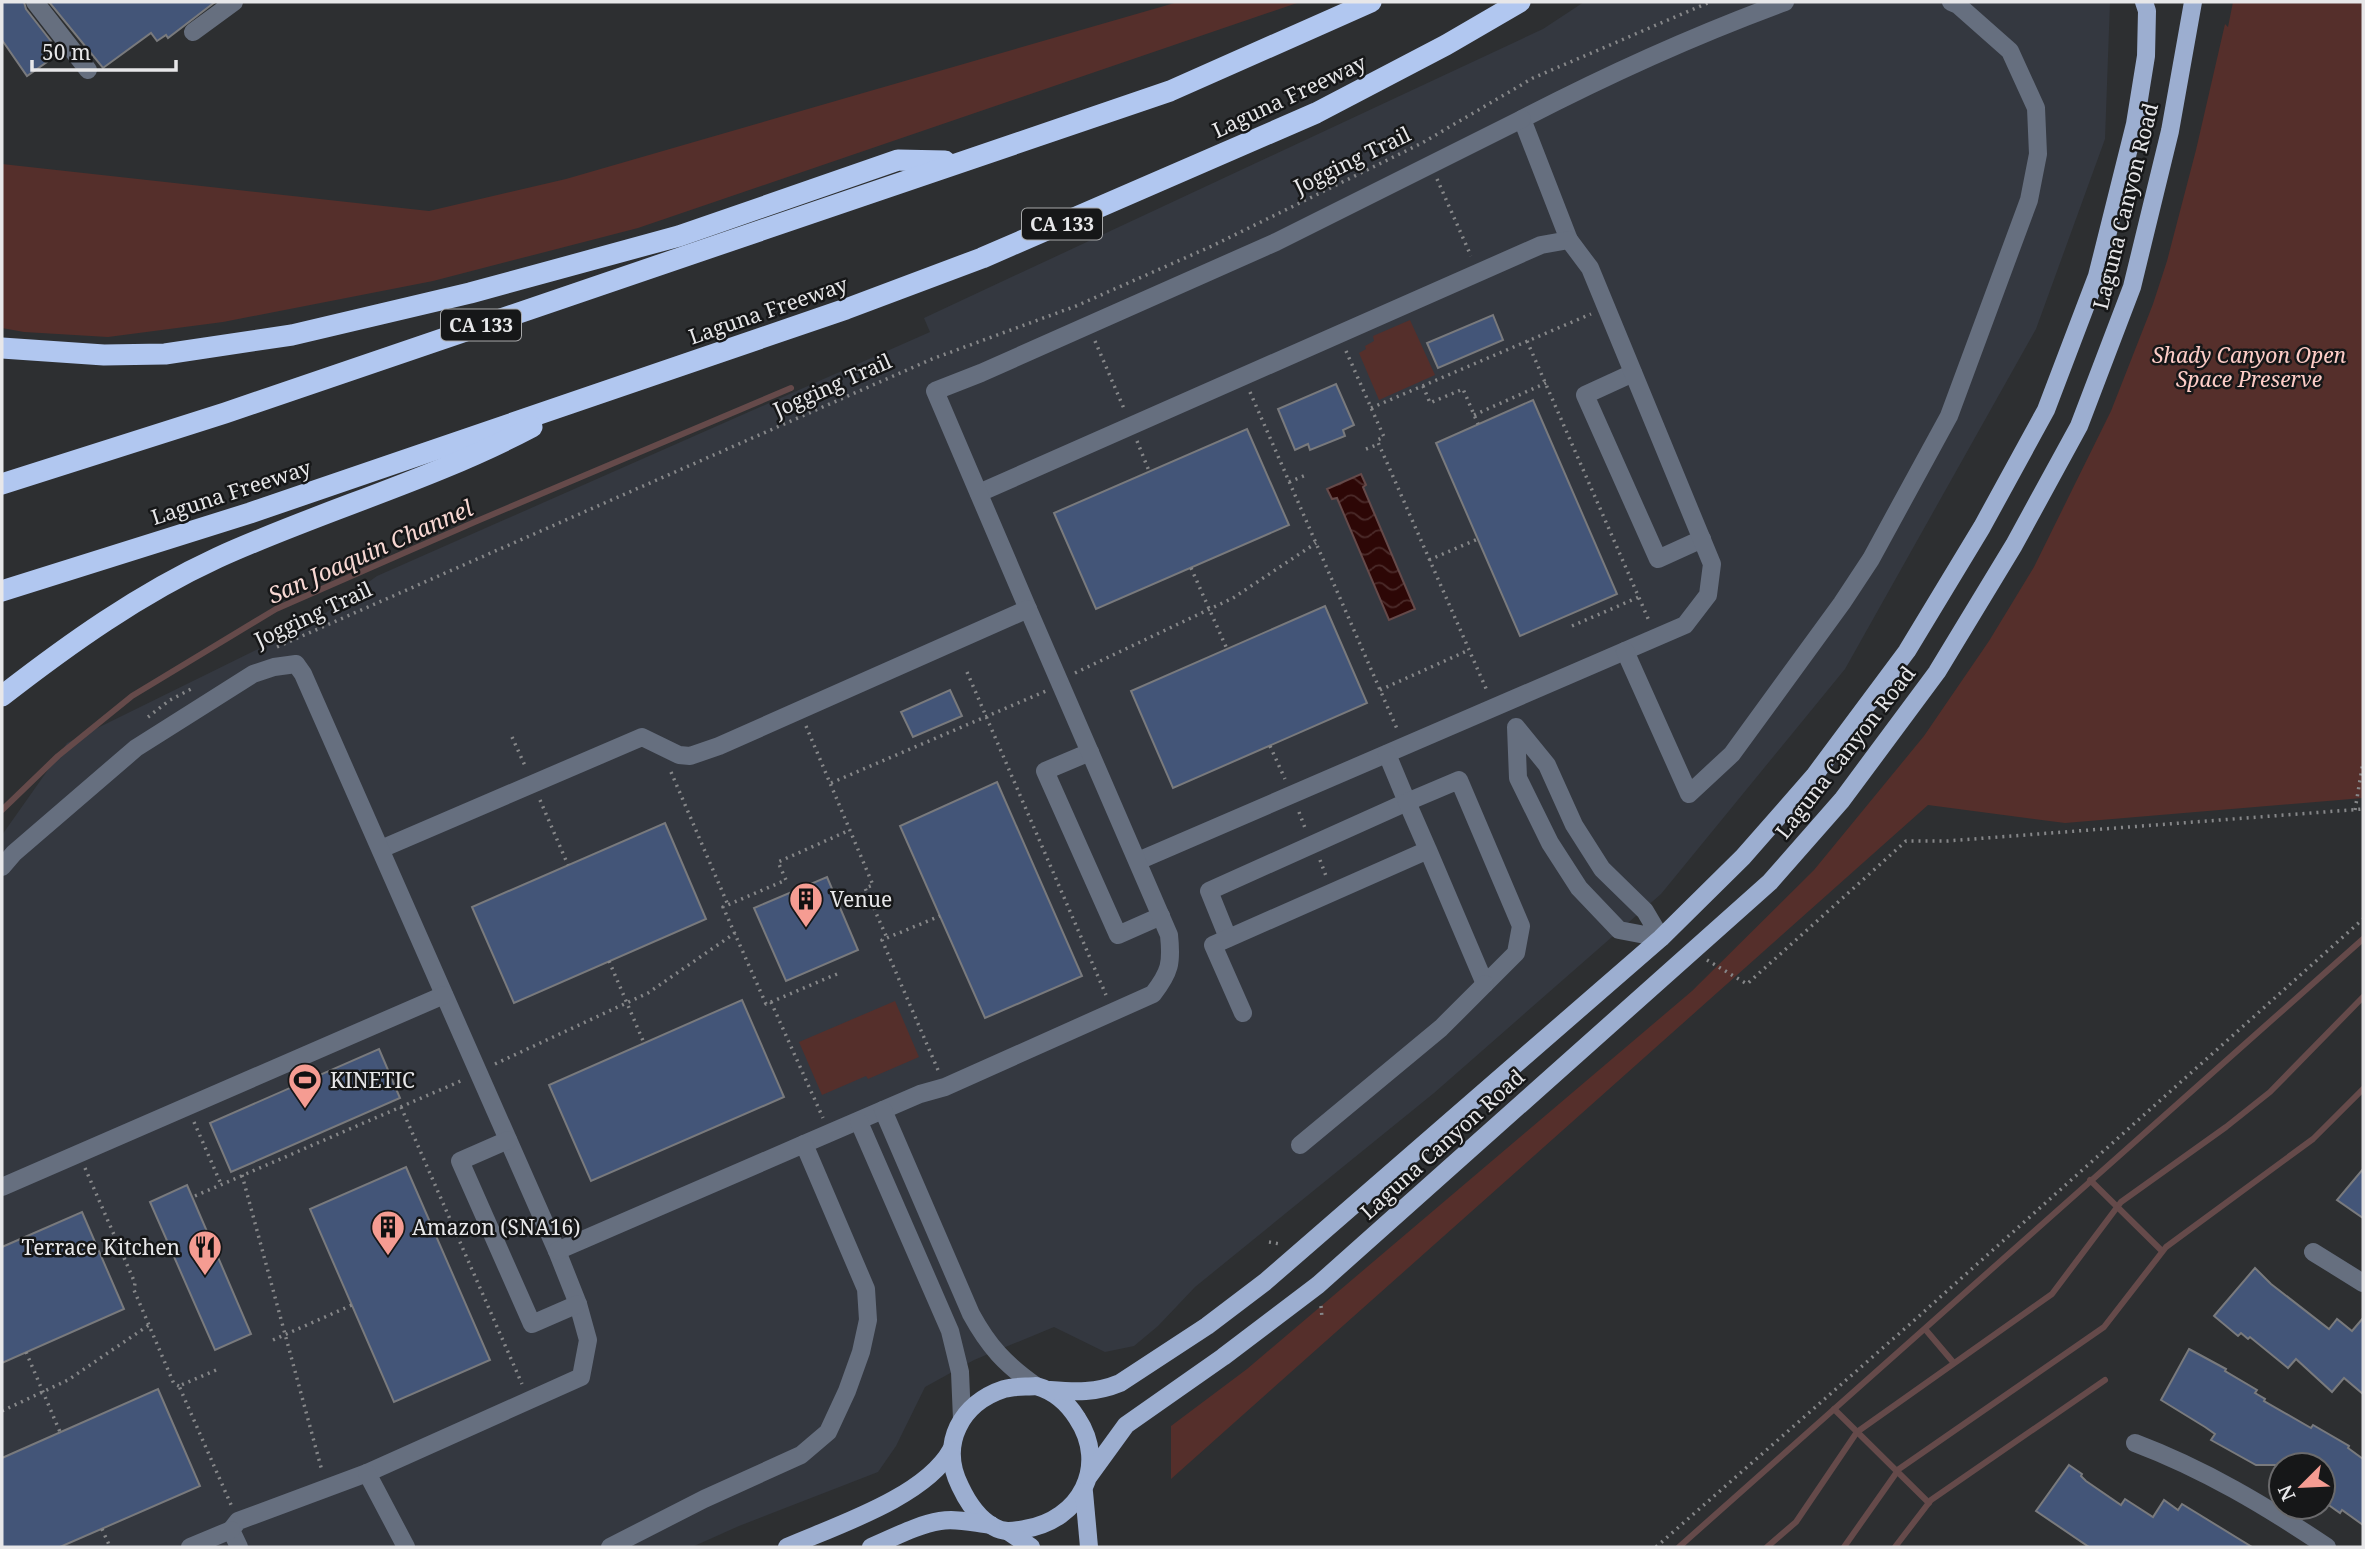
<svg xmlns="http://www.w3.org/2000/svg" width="2365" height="1549" font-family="'Noto Serif',serif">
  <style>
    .built { fill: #343840 }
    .green { fill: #552f2b }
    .water { fill: url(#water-waves); stroke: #654a4a; stroke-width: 2 }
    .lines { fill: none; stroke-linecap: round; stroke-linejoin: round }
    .stream { stroke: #654a4a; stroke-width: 6 }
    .building { fill: #435578; stroke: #797a7d; stroke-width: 2 }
    .path { stroke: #868789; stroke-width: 3.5; stroke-dasharray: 2 5; stroke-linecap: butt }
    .minor { stroke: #666f7f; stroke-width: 18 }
    .major { stroke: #9caed0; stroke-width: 18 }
    .highway { stroke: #b1c7f0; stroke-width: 21 }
    .labels { text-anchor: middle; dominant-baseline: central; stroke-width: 5; stroke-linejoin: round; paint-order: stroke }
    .shield { fill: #161718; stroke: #a8a9aa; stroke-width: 2 }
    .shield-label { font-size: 19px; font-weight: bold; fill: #e7e7e9 }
    .street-label { font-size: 21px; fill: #e7e7e9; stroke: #161718 }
    .park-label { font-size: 21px; font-style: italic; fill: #fecdc7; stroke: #161718 }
    .poi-label { font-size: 21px; fill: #e7e7e9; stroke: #161718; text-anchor: start }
    .water-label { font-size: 23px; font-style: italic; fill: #f8d8d3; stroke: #161718 }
  </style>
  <defs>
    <pattern id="water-waves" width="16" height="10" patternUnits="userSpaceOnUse" patternTransform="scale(1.75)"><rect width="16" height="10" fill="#2d0706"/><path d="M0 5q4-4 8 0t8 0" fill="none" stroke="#4b2b2a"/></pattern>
  </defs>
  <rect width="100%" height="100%" fill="#2d2f31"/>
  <!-- built -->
  <path class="built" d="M1584 2H2110L2105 139 2036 329 1845 669 1661 894 1434 1093 1195 1287 1158 1326 1134 1346 1105 1352 1054 1327 974 1360 925 1387 896 1446 878 1472 739 1526 692 1547H2V835L67 743 313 622 377 576 930 332 924 318 1543 29Z"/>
  <!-- green -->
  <g class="green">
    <path d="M1178 2H1300L638 228 433 281 223 322 108 337 24 332 2 328V164L429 211 566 179Z"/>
    <path d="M2233 2H2363V798L2065 823 1928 805 1171 1479V1426L1247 1369 1692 991 1814 870 1924 736 1989 641 2034 567 2111 411 2153 304 2167 261 2196 150 2225 24 2228 27Z"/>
    <path d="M1410 320 1435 375 1379 400 1359 353 1366 349 1365 346 1374 341 1373 336Z"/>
    <path d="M895 1001 919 1057 868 1079 866 1076 822 1095 799 1042Z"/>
  </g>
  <!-- water -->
  <path class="water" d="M1361 474 1366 485 1363 487 1415 609 1389 620 1337 498 1332 499 1327 489Z"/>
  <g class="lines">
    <!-- stream -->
    <g class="stream">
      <path d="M2 810 58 756 132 696 276 609 477 521 791 388"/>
      <path d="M2090 1180 2162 1251"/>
      <path d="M1925 1329 1953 1362"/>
      <path d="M1834 1409 1929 1503"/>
      <path d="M1679 1547 2363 939"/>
      <path d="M1767 1547 1796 1522 1857 1432 2052 1294 2121 1202 2226 1127 2270 1092 2363 997"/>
      <path d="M1844 1547 1899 1469 2104 1327 2166 1247 2313 1139 2363 1089"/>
      <path d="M1895 1547 1931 1500 2105 1380"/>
    </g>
  </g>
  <!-- building -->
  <g class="building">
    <path d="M2 2H24L26 9 54 45 48 49 54 57 27 76 2 40Z"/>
    <path d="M49 2H215L168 38 166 35 157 41 151 33 103 68Z"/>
    <path d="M1493 315 1503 340 1438 368 1427 343Z"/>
    <path d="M1336 384 1354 425 1343 430 1345 436 1310 450 1308 444 1295 450 1278 409Z"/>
    <path d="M1533 400 1617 594 1520 636 1436 443Z"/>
    <path d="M1247 429 1289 525 1096 609 1054 513Z"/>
    <path d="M1325 606 1367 703 1173 788 1131 691Z"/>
    <path d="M950 690 962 716 913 737 901 712Z"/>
    <path d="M997 782 1082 976 985 1018 900 826Z"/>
    <path d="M665 823 706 919 514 1003 472 907Z"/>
    <path d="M827 877 858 950 786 981 754 908Z"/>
    <path d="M742 1000 784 1097 591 1181 549 1085Z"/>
    <path d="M379 1049 400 1098 231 1172 210 1123Z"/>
    <path d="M406 1167 490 1360 394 1402 310 1209Z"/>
    <path d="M2363 1169V1218L2337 1200Z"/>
    <path d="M187 1185 251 1334 215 1350 150 1202Z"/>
    <path d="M82 1212 124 1309 2 1363V1247Z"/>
    <path d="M2255 1268 2271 1284 2329 1329 2337 1319 2352 1331 2363 1318V1394L2344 1378 2332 1392 2296 1359 2288 1368 2250 1337 2248 1339 2241 1333 2238 1336 2214 1316Z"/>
    <path d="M2189 1349 2226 1369 2225 1371 2257 1390 2255 1393 2265 1399 2264 1401 2311 1428 2313 1425 2349 1446 2348 1448 2363 1459V1525L2342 1510 2340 1513 2323 1501V1465H2256L2211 1440 2215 1434 2205 1427 2161 1400Z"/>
    <path d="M158 1389 200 1486 60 1547H2V1458Z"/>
    <path d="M2069 1465 2082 1474 2081 1476 2086 1481 2121 1505 2125 1499 2153 1517 2164 1500 2178 1510 2182 1504 2252 1547H2089L2036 1511Z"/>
  </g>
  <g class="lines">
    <!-- path -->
    <g class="path">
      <path d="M1437 179 1471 256"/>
      <path d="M1095 341 1125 411"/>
      <path d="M1527 341 1650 623"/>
      <path d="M1346 351 1384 437 1377 440 1488 693"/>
      <path d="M1423 386 1430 403 1463 389 1478 424"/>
      <path d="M1250 392 1398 731"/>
      <path d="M1371 408 1591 314"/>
      <path d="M1474 415 1546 383"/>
      <path d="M1137 441 1149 471"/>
      <path d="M1366 449 1379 444"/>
      <path d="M1289 482 1306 475"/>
      <path d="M1429 560 1478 539"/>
      <path d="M1191 568 1227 649"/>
      <path d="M1572 626 1639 597"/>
      <path d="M277 647 932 359 1076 306 1212 246 1422 143 1533 78 1710 2"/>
      <path d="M967 672 1106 995"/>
      <path d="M1075 673 1233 598 1316 543"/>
      <path d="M1380 690 1469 650"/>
      <path d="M148 717 170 700 195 687"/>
      <path d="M806 726 873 885 865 888 887 938"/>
      <path d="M512 737 526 768"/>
      <path d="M1270 746 1285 779"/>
      <path d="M671 772 728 905"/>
      <path d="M831 783 1046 691"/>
      <path d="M540 800 568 865"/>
      <path d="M2355 810 2363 762"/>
      <path d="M1299 812 1305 828"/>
      <path d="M1320 860 1326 876"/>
      <path d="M1707 960 1747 984 1906 841H1947L2363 809"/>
      <path d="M609 961 644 1043"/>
      <path d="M837 974 766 1004 723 907 786 880 778 862 850 830"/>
      <path d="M771 1002 823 1118"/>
      <path d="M495 1064 648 993 735 933"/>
      <path d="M938 1070 882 940 940 916"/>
      <path d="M401 1107 522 1384"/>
      <path d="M194 1122 221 1184"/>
      <path d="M85 1168 135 1283 134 1290 174 1384 179 1386"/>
      <path d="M242 1175 322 1471"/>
      <path d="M195 1196 463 1080"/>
      <path d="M1269 1242 1280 1244"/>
      <path d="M1321 1306 1322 1318"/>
      <path d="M273 1340 352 1305"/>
      <path d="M26 1352 60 1432"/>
      <path d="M216 1370 179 1386 232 1507"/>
      <path d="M2 1411 68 1380 149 1325"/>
      <path d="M102 1529 110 1547"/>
      <path d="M1656 1547 1918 1317 2363 919"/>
    </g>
    <!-- minor -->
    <g class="minor">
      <path d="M35 2 88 70"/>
      <path d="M193 32 234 2"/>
      <path d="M1569 240 1522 119C1607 75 1695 35 1785 2"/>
      <path d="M1633 373 1585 395 1658 559 1702 539"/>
      <path d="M979 493 1541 245 1569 240 1590 268 1712 564 1708 595 1685 625 1138 861"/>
      <path d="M1028 609 935 391 981 373 1276 242 1522 119"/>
      <path d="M1625 651 1689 794 1732 754 1842 603 1871 559 1949 416 2029 200 2038 154 2036 108 2010 51 1958 5 1951 2"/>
      <path d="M1516 727 1547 765 1574 825 1602 869 1645 911 1661 938 1619 930 1579 888 1550 843 1518 778Z"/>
      <path d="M1090 752 1045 771 1118 935 1161 916"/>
      <path d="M381 849 642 737 679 755 690 756 719 746 1028 609 1169 935C1172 963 1170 972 1153 994L945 1087 920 1094 804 1144"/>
      <path d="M2 867 14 853 136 748 253 674 274 667 296 664 303 674 557 1251 578 1304 588 1340 581 1377 367 1473 238 1521 231 1530 239 1547"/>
      <path d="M1228 938 1209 891 1407 802 1387 754"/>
      <path d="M1243 1013 1213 945 1428 850 1485 984 1516 953 1521 926 1459 780 1407 802 1428 850"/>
      <path d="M883 1110 971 1314C989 1347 1005 1364 1036 1386"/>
      <path d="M859 1122 950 1331 960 1372 962 1419"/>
      <path d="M508 1140 460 1161 532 1324 578 1304"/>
      <path d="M1300 1145 1441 1028 1485 984"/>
      <path d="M2 1187 444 995"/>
      <path d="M557 1251 804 1144 866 1289 868 1320 861 1352 847 1391 828 1432 801 1455 704 1499 610 1547"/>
      <path d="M2313 1252 2363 1283"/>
      <path d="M2135 1443C2204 1469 2266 1506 2327 1547"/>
      <path d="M367 1473 406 1547"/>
      <path d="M190 1547 231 1530"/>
    </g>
    <!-- major -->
    <g class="major">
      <path d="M1036 1386C1054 1391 1067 1402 1077 1418 1109 1466 1080 1520 1025 1529 1013 1531 1004 1533 994 1527 979 1519 967 1501 960 1486 939 1444 961 1403 1004 1389 1014 1386 1026 1387 1036 1386Z"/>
      <path d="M1050 1390C1076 1392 1096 1393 1120 1383L1207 1326 1265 1282 1661 938 1743 857 1814 776 1907 651 1982 527 2046 410 2097 276 2135 124 2146 56 2147 11 2144 2"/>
      <path d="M1089 1476 1126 1425 1223 1357 1318 1285 1770 882 1842 800 1937 672 2014 545 2079 426 2132 287 2170 131 2193 2"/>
      <path d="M1084 1492 1089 1547"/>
      <path d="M1009 1532 1031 1547"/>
      <path d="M787 1547C835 1526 925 1497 951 1450"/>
      <path d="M871 1547C893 1538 916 1525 940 1521 957 1518 974 1523 991 1525"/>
    </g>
    <!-- highway -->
    <g class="highway">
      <path d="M2 348 104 355 165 354 292 335 470 293 679 236 898 160 945 161"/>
      <path d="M2 484 225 413 1170 91 1371 2"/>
      <path d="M2 591 250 513 846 309 982 258 1316 113 1446 45 1520 2"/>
      <path d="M2 696C69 644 139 594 217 558 320 511 432 480 532 427"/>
    </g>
  </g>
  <!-- icons -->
  <defs>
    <g id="building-pin" transform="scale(1.75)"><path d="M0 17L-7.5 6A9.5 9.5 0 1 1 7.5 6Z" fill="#f59c92" stroke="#161718"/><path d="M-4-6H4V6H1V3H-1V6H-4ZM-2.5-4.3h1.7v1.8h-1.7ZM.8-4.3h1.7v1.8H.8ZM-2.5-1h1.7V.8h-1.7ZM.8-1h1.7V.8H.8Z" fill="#111"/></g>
    <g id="stadium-pin" transform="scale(1.75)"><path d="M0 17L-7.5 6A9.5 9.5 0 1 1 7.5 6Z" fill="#f59c92" stroke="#161718"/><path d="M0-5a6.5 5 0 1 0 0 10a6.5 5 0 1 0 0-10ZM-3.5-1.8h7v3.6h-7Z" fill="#111"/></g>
    <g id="restaurant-pin" transform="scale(1.75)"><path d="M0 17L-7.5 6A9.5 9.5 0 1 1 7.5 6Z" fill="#f59c92" stroke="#161718"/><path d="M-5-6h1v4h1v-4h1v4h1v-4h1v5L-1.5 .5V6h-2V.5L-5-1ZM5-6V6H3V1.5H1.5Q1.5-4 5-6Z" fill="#111"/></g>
  </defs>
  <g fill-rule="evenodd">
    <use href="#building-pin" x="806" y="899"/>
    <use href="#stadium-pin" x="305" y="1080"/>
    <use href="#building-pin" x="388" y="1227"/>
    <use href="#restaurant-pin" x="205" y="1247"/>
  </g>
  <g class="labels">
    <!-- shield labels -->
    <g class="shield">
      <rect x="1022" y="208.5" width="80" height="31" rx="5"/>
      <rect x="441" y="309.5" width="80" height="31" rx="5"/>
    </g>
    <g class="shield-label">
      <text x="1062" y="224">CA 133</text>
      <text x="481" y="325">CA 133</text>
    </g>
    <!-- street labels -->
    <g class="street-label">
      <text transform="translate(1289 96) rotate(-25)">Laguna Freeway</text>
      <text transform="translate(1352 160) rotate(-26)">Jogging Trail</text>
      <text transform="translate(2125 206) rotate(-76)">Laguna Canyon Road</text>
      <text transform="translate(768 310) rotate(-19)">Laguna Freeway</text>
      <text transform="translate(832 385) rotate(-24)">Jogging Trail</text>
      <text transform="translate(231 492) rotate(-18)">Laguna Freeway</text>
      <text transform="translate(313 614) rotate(-25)">Jogging Trail</text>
      <text transform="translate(1845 752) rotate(-52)">Laguna Canyon Road</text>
      <text transform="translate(1442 1144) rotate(-42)">Laguna Canyon Road</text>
    </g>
    <!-- park labels -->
    <g class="park-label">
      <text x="2249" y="355">Shady Canyon Open<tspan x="2249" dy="24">Space Preserve</tspan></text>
    </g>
    <!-- poi labels -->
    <g class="poi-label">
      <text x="830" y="899">Venue</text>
      <text x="330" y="1080">KINETIC</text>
      <text x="412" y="1227">Amazon (SNA16)</text>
      <text x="180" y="1247" text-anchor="end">Terrace Kitchen</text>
    </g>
    <!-- water labels -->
    <g class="water-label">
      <text transform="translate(370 551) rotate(-24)">San Joaquin Channel</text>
    </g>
  </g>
  <!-- border -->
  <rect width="2365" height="1549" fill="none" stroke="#e7e7e9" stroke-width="7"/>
  <!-- north arrow -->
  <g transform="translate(2302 1486) rotate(246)"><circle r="33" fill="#161718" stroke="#6a6a6c" stroke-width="2"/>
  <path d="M0-5L12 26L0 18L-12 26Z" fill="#f59c92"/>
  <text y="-10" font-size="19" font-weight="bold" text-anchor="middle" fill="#e7e7e9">N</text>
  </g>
  <!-- scale -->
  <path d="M32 60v10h144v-10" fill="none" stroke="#e7e7e9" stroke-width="3.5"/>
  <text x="42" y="60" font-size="21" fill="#e7e7e9" stroke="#161718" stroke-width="5" paint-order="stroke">50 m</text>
</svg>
